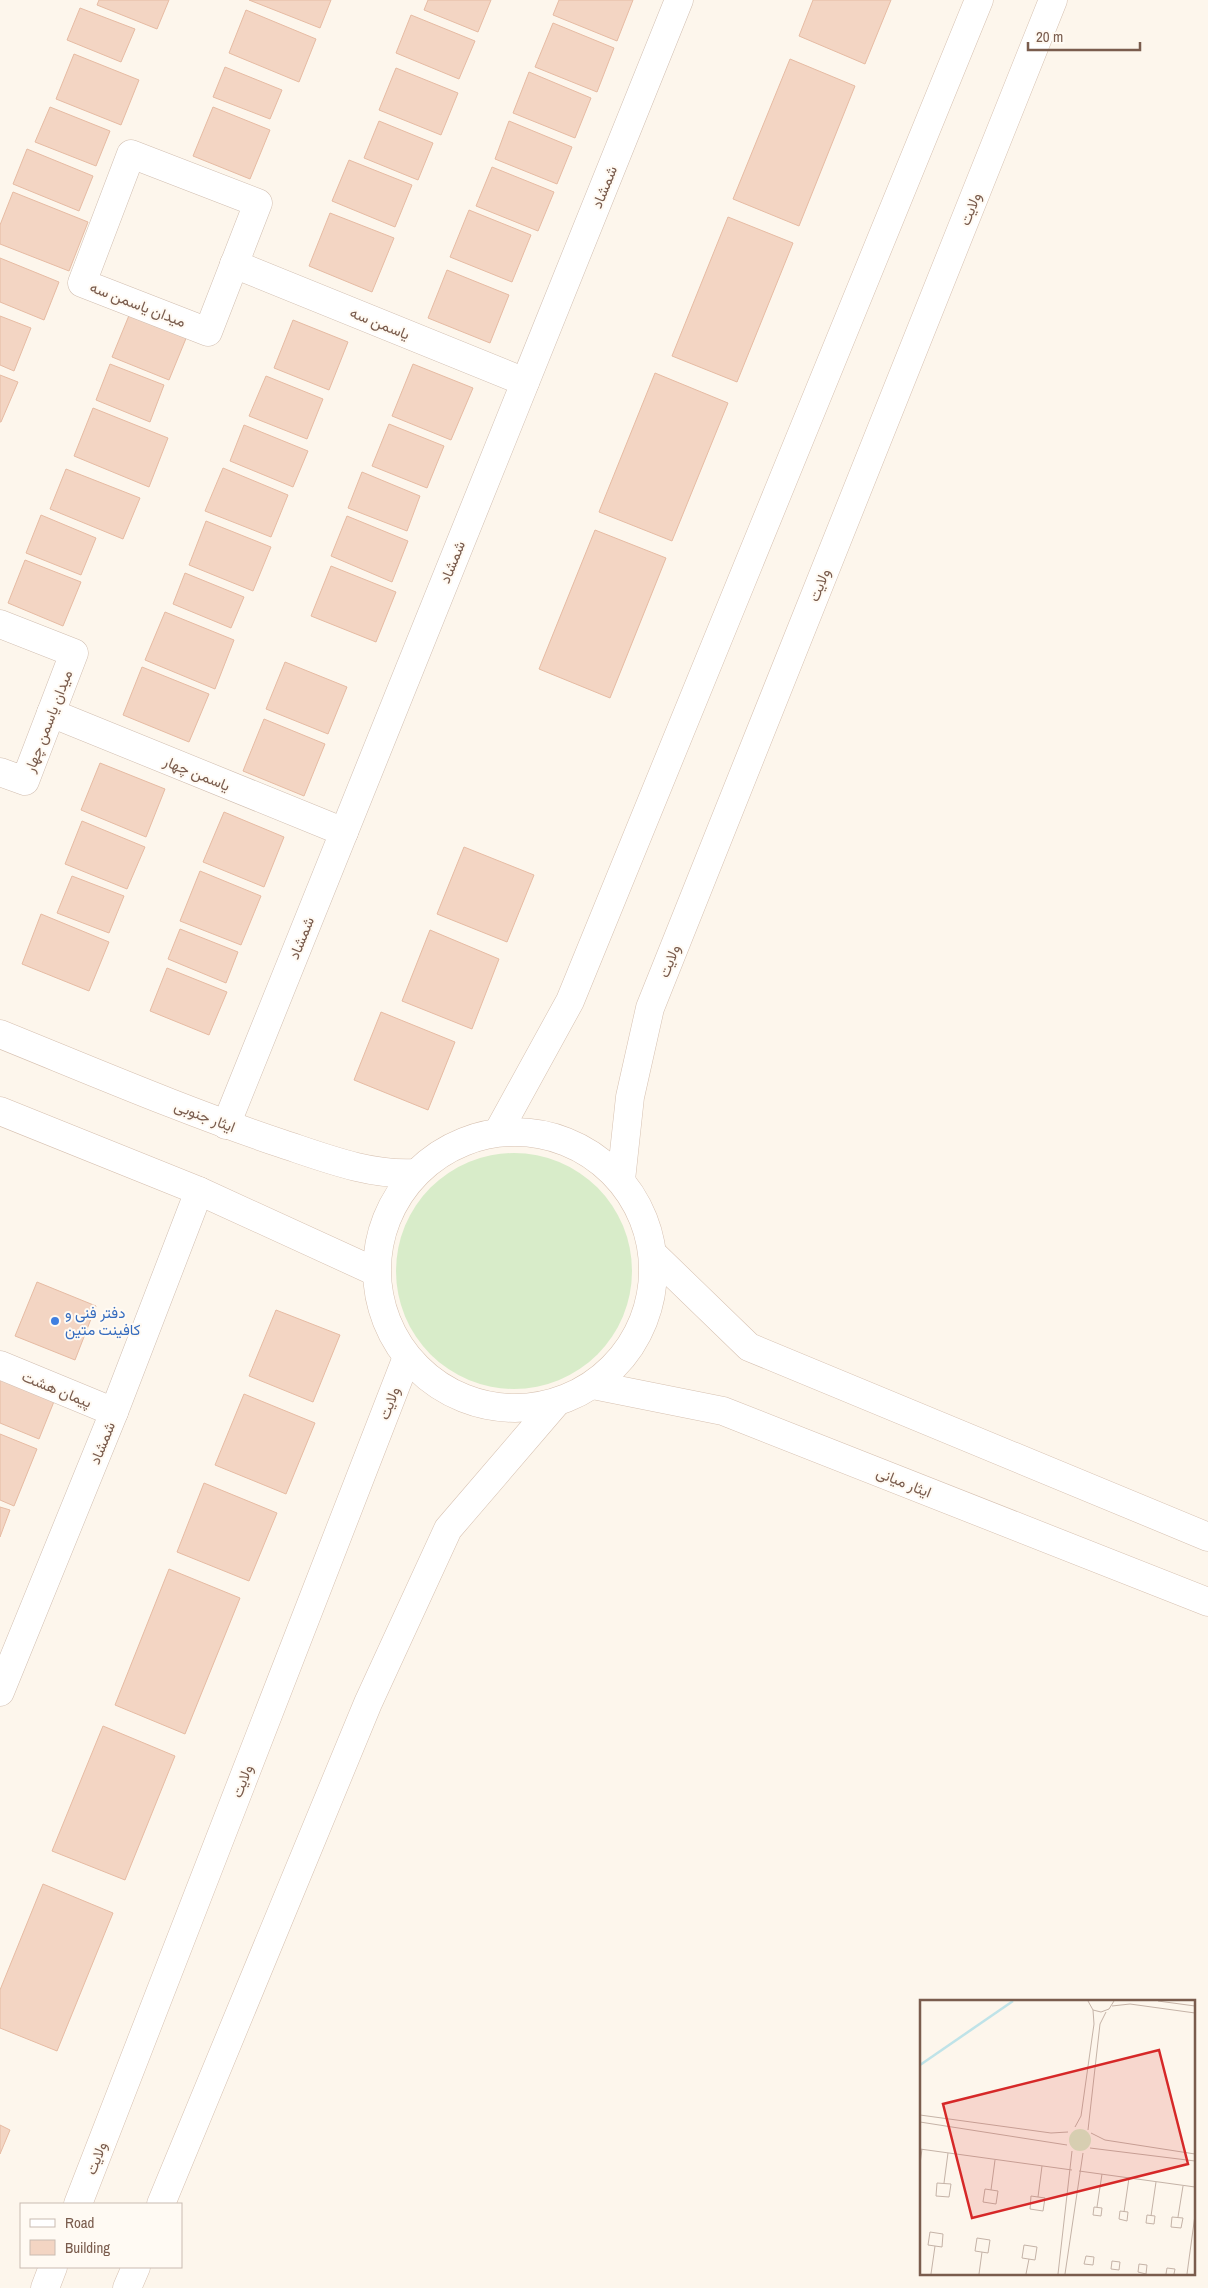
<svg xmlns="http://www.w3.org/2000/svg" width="1208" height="2288" font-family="'Archivo Narrow',Vazirmatn,sans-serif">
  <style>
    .green { fill: #d8ecc9 }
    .building { fill: #f3d5c3; stroke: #e6bba3 }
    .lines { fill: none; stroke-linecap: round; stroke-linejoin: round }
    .street-casing { stroke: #d1beb0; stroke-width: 29 }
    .secondary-casing { stroke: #d6c0b0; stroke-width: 29 }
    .street { stroke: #fff; stroke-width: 28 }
    .secondary { stroke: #fff; stroke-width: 28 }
    .shop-dot { fill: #3f7fe0; stroke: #fffaf3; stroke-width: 2 }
    .labels { text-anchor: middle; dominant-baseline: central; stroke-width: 4; stroke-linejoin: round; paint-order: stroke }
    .street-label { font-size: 15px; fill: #7a5c4d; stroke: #fffaf3 }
    .shop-label { font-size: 15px; fill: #366cbe; stroke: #fffaf3; text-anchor: start }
    .inset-river { fill: none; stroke: #bfe3e8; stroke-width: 2.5 }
    .inset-road { fill: none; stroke: #c5b3a7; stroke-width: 1 }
    .view { fill: #d62828; fill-opacity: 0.15; stroke: #d62828; stroke-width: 2.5 }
    .inset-edge { fill: none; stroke: #7a5c4d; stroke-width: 2.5 }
  </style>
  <rect width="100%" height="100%" fill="#fdf6ec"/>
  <!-- green -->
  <circle class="green" cx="514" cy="1271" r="118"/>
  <!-- building -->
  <g class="building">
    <path d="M99 0H169L157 29 97 5Z"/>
    <path d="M249 0H331L320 28Z"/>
    <path d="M428 0H491L478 32 424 10Z"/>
    <path d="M559 0H633L617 41 553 15Z"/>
    <path d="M813 0H891L865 64 799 36Z"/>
    <path d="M80 8 135 29 121 62 67 40Z"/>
    <path d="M246 10 316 39 299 82 229 53Z"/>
    <path d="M411 15 475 41 459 79 396 53Z"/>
    <path d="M553 23 614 48 597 92 535 67Z"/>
    <path d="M74 54 139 80 121 125 56 99Z"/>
    <path d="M790 59 855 86 799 226 733 199Z"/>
    <path d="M225 67 282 90 270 119 213 97Z"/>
    <path d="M396 68 458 93 441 135 379 110Z"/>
    <path d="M529 72 591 98 575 138 513 113Z"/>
    <path d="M50 107 110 131 96 166 35 142Z"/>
    <path d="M213 107 270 130 250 179 193 156Z"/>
    <path d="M379 121 433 143 418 180 364 158Z"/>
    <path d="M509 121 572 147 557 184 495 159Z"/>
    <path d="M27 149 93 176 79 211 13 184Z"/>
    <path d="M349 160 412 185 395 227 332 201Z"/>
    <path d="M492 167 554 192 538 231 476 206Z"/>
    <path d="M13 192 88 222 69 271 0 244V225Z"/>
    <path d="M469 210 531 235 512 282 450 257Z"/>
    <path d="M330 213 394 238 372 292 309 266Z"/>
    <path d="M728 217 793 243 737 382 672 356Z"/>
    <path d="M0 258 59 282 44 320 0 302Z"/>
    <path d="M447 270 509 295 490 343 428 318Z"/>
    <path d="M130 313 187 336 169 380 112 357Z"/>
    <path d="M0 316 31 328 14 371 0 365Z"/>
    <path d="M293 320 348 342 329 390 274 368Z"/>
    <path d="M110 364 164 385 150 422 96 400Z"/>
    <path d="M413 364 473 388 451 440 392 416Z"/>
    <path d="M655 373 728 403 672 541 599 512Z"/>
    <path d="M0 375 18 382 1 422H0Z"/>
    <path d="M266 376 323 399 307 439 249 416Z"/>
    <path d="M93 408 168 438 149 487 74 456Z"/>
    <path d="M389 424 444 446 427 488 372 466Z"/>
    <path d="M244 425 308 451 293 487 230 461Z"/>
    <path d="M223 468 288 495 271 537 205 511Z"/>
    <path d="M66 469 140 498 123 539 50 509Z"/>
    <path d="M362 472 420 496 407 531 348 508Z"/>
    <path d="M41 515 96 538 81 575 26 553Z"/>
    <path d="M347 516 408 541 392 582 331 556Z"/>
    <path d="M206 521 271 547 253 591 189 565Z"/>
    <path d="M595 530 666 558 610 698 539 669Z"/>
    <path d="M25 560 81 582 63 626 8 603Z"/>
    <path d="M331 566 396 592 376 642 311 616Z"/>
    <path d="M185 573 244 597 231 628 173 604Z"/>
    <path d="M165 612 234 640 215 689 145 660Z"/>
    <path d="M285 662 347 687 328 734 266 709Z"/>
    <path d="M142 667 209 694 189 742 123 715Z"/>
    <path d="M264 719 325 744 304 796 243 771Z"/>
    <path d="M100 763 165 789 146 837 81 810Z"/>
    <path d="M224 812 284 837 264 887 203 862Z"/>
    <path d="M82 821 145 847 127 889 65 864Z"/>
    <path d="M464 847 534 875 507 942 437 914Z"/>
    <path d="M200 871 261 896 241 945 180 921Z"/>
    <path d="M72 876 124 896 109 933 57 913Z"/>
    <path d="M41 914 109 942 89 991 22 964Z"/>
    <path d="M180 929 238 952 226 983 168 959Z"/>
    <path d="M430 930 499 959 472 1029 402 1001Z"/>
    <path d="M167 968 227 992 209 1035 150 1011Z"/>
    <path d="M381 1012 455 1042 428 1110 354 1080Z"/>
    <path d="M37 1282 96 1306 75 1360 15 1336Z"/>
    <path d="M276 1310 340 1335 313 1402 249 1376Z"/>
    <path d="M0 1377 55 1399 39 1439 0 1423Z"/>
    <path d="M244 1394 315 1423 286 1494 215 1465Z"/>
    <path d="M0 1434 37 1449 14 1506 0 1500Z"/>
    <path d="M204 1483 277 1513 249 1581 177 1552Z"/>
    <path d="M0 1507 10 1510 0 1537Z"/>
    <path d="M169 1569 240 1598 185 1734 115 1705Z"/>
    <path d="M103 1726 175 1756 125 1880 52 1851Z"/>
    <path d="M43 1884 113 1913 57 2051 0 2028V1990Z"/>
    <path d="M0 2125 10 2130 0 2154Z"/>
  </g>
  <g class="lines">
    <!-- street casing -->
    <g class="street-casing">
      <g id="street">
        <path d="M131 154 258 203 208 332 82 283Z"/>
        <path d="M234 264 525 382"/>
        <path d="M0 624 74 653 25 781 0 772"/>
        <path d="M51 713 344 832"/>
        <path d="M226 1125 679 0"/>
        <path d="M0 1365 114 1412"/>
        <path d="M0 1692 114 1412 199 1191"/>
      </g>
    </g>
    <!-- secondary casing -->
    <g class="secondary-casing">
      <g id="secondary">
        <path d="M0 1034C94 1072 187 1112 283 1144 325 1158 371 1176 416 1173"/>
        <path d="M0 1111 199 1191 376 1272"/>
        <circle cx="515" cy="1270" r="138"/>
        <path d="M498 1132 570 1001 979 0"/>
        <path d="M621 1180 630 1097 650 1008 1053 0"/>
        <path d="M653 1254 749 1347 1208 1537"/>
        <path d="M593 1385 723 1411 1208 1602"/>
        <path d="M78 2204 407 1357"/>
        <path d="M161 2204 368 1703 448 1529 556 1403"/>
        <path d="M45 2288 53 2267"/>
        <path d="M127 2288 136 2267"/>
      </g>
    </g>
    <!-- street -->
    <use href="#street" class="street"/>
    <!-- secondary -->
    <use href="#secondary" class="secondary"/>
  </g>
  <!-- markers -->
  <circle class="shop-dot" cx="55" cy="1321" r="5"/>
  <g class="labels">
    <!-- street labels -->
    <g class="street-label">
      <text transform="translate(604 187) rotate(-68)">شمشاد</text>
      <text transform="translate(970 209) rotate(-68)">ولایت</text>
      <text transform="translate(138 304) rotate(21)">میدان یاسمن سه</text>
      <text transform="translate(380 323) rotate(22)">یاسمن سه</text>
      <text transform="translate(452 562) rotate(-68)">شمشاد</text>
      <text transform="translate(819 585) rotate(-68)">ولایت</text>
      <text transform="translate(48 721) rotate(-69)">میدان یاسمن چهار</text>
      <text transform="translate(197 773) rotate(22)">یاسمن چهار</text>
      <text transform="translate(301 938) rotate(-68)">شمشاد</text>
      <text transform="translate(669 961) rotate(-68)">ولایت</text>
      <text transform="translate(205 1116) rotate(21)">ایثار جنوبی</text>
      <text transform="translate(57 1389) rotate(22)">پیمان هشت</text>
      <text transform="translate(389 1403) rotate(-69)">ولایت</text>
      <text transform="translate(102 1443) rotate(-68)">شمشاد</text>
      <text transform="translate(904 1482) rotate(22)">ایثار میانی</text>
      <text transform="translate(242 1781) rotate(-69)">ولایت</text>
      <text transform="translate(96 2158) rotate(-69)">ولایت</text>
    </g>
    <!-- shop labels -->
    <g class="shop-label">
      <text x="65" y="1312">دفتر فنی و<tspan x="65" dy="17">کافینت متین</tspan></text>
    </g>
  </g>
  <!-- overview -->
  <g transform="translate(920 2000)">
    <rect width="275" height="275" fill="#fdf6ec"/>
    <path d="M149 140a11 11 0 1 1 22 0a11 11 0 1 1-22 0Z" fill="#d8ecc9"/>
    <path class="inset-river" d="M0 65 93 1"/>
    <path class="inset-road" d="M168 1 173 10 181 12 189 9 194 1M238 1 275 6M192 6 210 4 275 13M0 115 131 133 148 132M0 122 147 145M155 127 161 116 174 24 173 10M168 130 180 24 186 12M171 133 185 140 275 154M170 148 275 161M0 149 152 170M0 164 2 149M159 171 275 187M17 183 31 184 29 197 16 196ZM24 183 28 153M65 189 78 191 76 204 63 202ZM71 190 75 160M111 196 125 198 123 211 110 209ZM118 197 122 166M174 207 182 208 181 216 173 215ZM177 207 182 174M200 211 208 212 207 221 199 219ZM204 212 209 178M227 215 235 216 234 224 226 223ZM231 216 236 182M252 217 263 218 261 228 251 227ZM258 217 263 186M10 232 23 234 22 247 8 245ZM57 238 70 240 68 253 55 251ZM104 245 117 247 115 260 102 258ZM166 256 174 257 173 265 164 264ZM192 261 200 262 199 270 191 269ZM219 264 227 265 226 274 218 272ZM11 274 15 246M59 274 62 252M106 274 109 259M138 274 152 151M145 274 163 153M246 274 247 268 255 269 254 274M267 274 275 215"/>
    <path class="view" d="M239 50 268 164 52 218 23 104Z"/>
    <rect width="275" height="275" class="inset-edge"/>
  </g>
  <!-- legend -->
  <rect x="20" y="2203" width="162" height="65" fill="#fffaf3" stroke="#cabbb1"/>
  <rect x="30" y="2219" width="25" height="8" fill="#ffffff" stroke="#cabbb1"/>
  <text x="65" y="2228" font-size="15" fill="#7a5c4d">Road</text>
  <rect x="30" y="2240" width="25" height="15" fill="#f3d5c3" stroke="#cabbb1"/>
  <text x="65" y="2253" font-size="15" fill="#7a5c4d">Building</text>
  <!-- scale -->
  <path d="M1028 42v8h112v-8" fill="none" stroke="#7a5c4d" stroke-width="2.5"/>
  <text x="1036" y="42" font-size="15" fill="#7a5c4d" stroke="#fffaf3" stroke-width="4" paint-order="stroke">20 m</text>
</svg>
